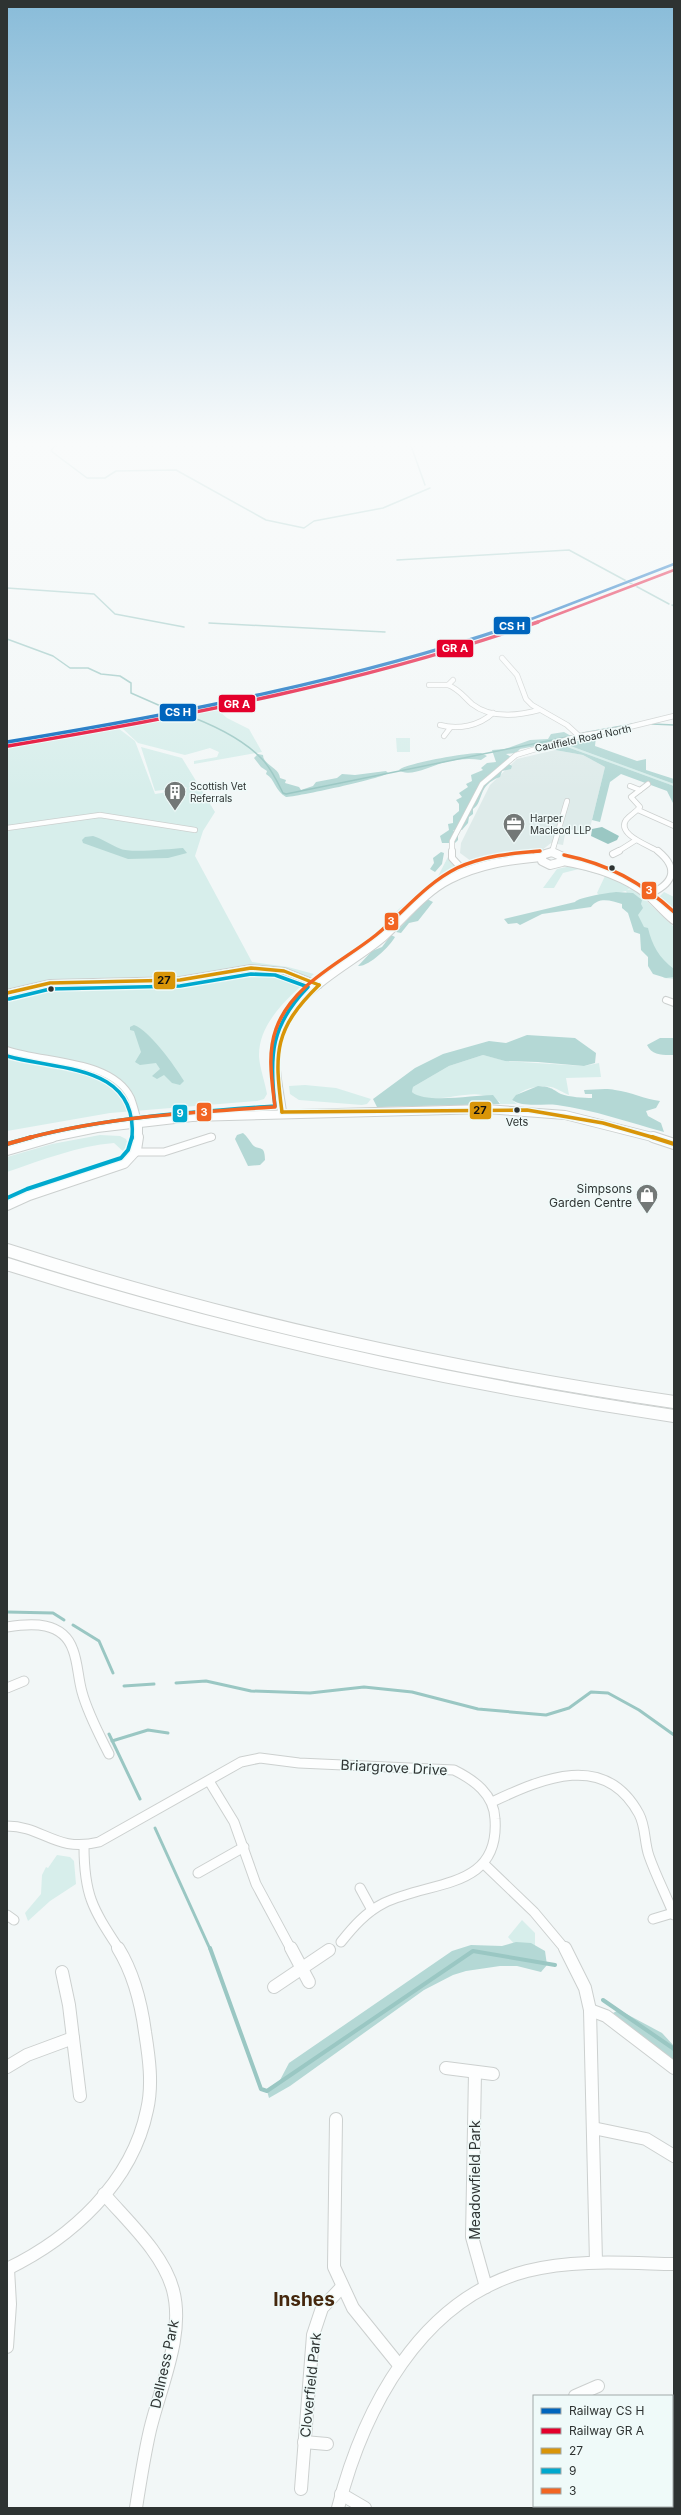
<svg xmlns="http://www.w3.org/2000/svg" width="681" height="2515" font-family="Inter,sans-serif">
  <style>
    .built { fill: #deebea }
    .green { fill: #d7eeeb }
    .forest { fill: #b4d8d5 }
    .water { fill: #9ac7c3 }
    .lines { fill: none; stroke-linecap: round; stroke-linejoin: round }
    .stream-far2 { stroke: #9ac7c3; stroke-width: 1.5 }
    .stream-far1 { stroke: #9ac7c3; stroke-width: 3 }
    .stream { stroke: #9ac7c3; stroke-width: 4 }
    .street-far4-casing { stroke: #ccd0cf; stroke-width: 6 }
    .street-far3-casing { stroke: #ccd0cf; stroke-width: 8 }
    .street-far2-casing { stroke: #ccd0cf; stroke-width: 9 }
    .street-far1-casing { stroke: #ccd0cf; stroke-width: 11 }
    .street-casing { stroke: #ccd0cf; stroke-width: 14 }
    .secondary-far1-casing { stroke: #ccd0cf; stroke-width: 10 }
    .secondary-casing { stroke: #ccd0cf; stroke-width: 12 }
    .highway-casing { stroke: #ccd0cf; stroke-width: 14 }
    .street-far4 { stroke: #fdfefe; stroke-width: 4.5 }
    .street-far3 { stroke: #fdfefe; stroke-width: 6 }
    .street-far2 { stroke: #fdfefe; stroke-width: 7 }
    .street-far1 { stroke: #fdfefe; stroke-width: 9 }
    .street { stroke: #fdfefe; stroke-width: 12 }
    .secondary-far1 { stroke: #fdfefe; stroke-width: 8 }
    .secondary { stroke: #fdfefe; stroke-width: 10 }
    .highway { stroke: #fdfefe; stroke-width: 12 }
    .bus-1-far1-casing { stroke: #effaf9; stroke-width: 6 }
    .bus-1-casing { stroke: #effaf9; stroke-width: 7 }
    .bus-2-far1-casing { stroke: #effaf9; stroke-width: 6 }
    .bus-2-casing { stroke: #effaf9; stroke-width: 7 }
    .bus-3-far2-casing { stroke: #effaf9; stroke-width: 4.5 }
    .bus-3-far1-casing { stroke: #effaf9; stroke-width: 6 }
    .bus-3-casing { stroke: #effaf9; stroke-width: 7 }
    .bus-1-far1 { stroke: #d99508; stroke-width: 3.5 }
    .bus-1 { stroke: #d99508; stroke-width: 4 }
    .bus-2-far1 { stroke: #00a9ce; stroke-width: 3.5 }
    .bus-2 { stroke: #00a9ce; stroke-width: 4 }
    .bus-3-far2 { stroke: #f26522; stroke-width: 2.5 }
    .bus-3-far1 { stroke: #f26522; stroke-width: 3.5 }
    .bus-3 { stroke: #f26522; stroke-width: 4 }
    .rail-1-far1-casing { stroke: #effaf9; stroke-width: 4 }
    .rail-1-casing { stroke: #effaf9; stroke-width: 5.5 }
    .rail-2-far1-casing { stroke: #effaf9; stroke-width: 4 }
    .rail-2-casing { stroke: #effaf9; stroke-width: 5.5 }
    .rail-1-far1 { stroke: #0065bd; stroke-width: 2.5 }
    .rail-1 { stroke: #0065bd; stroke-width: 3.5 }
    .rail-2-far1 { stroke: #e4002b; stroke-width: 2.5 }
    .rail-2 { stroke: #e4002b; stroke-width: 3.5 }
    .bus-dot { fill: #2e3332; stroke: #effaf9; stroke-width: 1.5 }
    .labels { text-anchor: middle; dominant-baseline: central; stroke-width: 3; stroke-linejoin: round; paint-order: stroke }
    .far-street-label { font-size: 10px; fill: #2e3332; stroke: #effaf9 }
    .far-poi-label { font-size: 10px; fill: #2e3332; stroke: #effaf9; text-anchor: start }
    .bus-label { font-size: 11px; fill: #2e3332; stroke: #effaf9 }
    .poi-label { font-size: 12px; fill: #2e3332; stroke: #effaf9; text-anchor: end }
    .near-street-label { font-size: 14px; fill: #2e3332; stroke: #effaf9 }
    .near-district-label { font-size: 19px; font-weight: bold; fill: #45270d; stroke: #effaf9 }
    .line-badge { stroke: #effaf9; stroke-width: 1.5 }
    .badge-label { font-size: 11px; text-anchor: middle; font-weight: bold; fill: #fff }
    .pale-badge-label { font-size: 11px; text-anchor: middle; font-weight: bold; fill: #111 }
  </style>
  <rect width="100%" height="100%" fill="#f2f7f7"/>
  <!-- built -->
  <path class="built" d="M555 750 583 755 605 767 589 832 566 829 563 845 551 843 541 851 529 855 494 859 475 864 460 853 461 843 490 785 517 759Z"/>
  <!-- green -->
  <g class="green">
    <path d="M214 707 227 718 249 729 262 752 194 764V761L217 757 219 752 210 748 185 755 138 743 120 726Z"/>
    <path d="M118 728 135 741 155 794 187 789 186 787 155 791 141 747 182 758 215 812 203 831 195 856 252 962 288 967 314 974C291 996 258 1021 259 1057 260 1069 265 1082 267 1094L264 1099 257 1101 110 1113 7 1131V744Z"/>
    <path d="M396 738H410V752H397Z"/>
    <path d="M565 744 674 784V786L562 745Z"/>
    <path d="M449 855 458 872 381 936 319 977 365 944 399 909 435 882Z"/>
    <path d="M571 866 607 876 630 888 627 890 632 889 638 893 674 927V979L664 978 659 972 626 891 601 897 597 893 605 876 579 869 563 873 554 888H543L557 869Z"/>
    <path d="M664 892 674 897V915L658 898Z"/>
    <path d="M483 1055 506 1061 584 1066 599 1063 601 1077 566 1078 569 1095C563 1093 557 1088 551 1087 538 1084 520 1089 512 1100L517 1104H500V1102C495 1099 488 1096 482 1095 463 1091 428 1107 412 1092L413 1087 449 1066Z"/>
    <path d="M305 1085 336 1088 371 1099 367 1104 362 1105 299 1100 290 1094 289 1086Z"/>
    <path d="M100 1135 120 1136 126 1139 130 1149 124 1152 114 1143C78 1146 42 1160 7 1172V1157L52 1144Z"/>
    <path d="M57 1855 70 1857 74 1861 76 1884 50 1901 28 1921 25 1913 41 1894 42 1875 46 1867 48 1868Z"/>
    <path d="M522 1920 535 1933V1947L518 1948 508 1937Z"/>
  </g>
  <!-- forest -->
  <g class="forest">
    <path d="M564 732 571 736 557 742 520 749 516 753 506 754 513 758 507 763 512 766 511 769 502 771 500 777C477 785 484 802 473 809V814L469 817 468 823 462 830H453L458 834V840L455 843H442L440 836 449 830 448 824 453 823V816L459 811V804L456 800 462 797 459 793 468 787 466 784 472 781 471 775 483 770 481 768 487 763 496 762 492 750 505 749 530 740 548 739 551 734Z"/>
    <path d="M596 737 595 746 637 761 646 759V770L674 779V784L565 744Z"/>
    <path d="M562 745 674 786V805L667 791 621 774 610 782 600 822 592 820 605 767 583 755 555 750Z"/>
    <path d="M481 753 487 756 481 760C471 758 459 759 449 761 437 763 409 779 399 770 403 764 469 752 481 753Z"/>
    <path d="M258 754 263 755C263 765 279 767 280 778L286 780 285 783 299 787 301 790 313 786 316 782 337 778 342 774 355 775 386 771 388 773C384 778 296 797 286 797 275 791 275 779 266 774L267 771 261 767 254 758Z"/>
    <path d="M93 836C103 839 111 845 121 849 130 853 170 849 183 848L187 853 168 858 128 859 83 843 82 840 85 837Z"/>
    <path d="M441 852 444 853 442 864 435 872 430 869 434 863 433 858Z"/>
    <path d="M616 892 633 893 642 900 641 904 643 908 638 915 644 927 648 928C652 945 659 958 674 969V977L666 978 653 974 648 966V957L641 950 640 934 634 932 628 913 622 908V904C612 901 599 896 591 907L542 914 520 925 517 923 508 924 504 919 575 902C579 897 608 893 616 892Z"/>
    <path d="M427 899 433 902 418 921 409 923 401 933 396 932Z"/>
    <path d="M391 935 395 937C390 946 369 967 358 966L372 951 382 947Z"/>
    <path d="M134 1025C149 1030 175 1066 184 1081L180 1085 172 1083 164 1075 157 1079 152 1076 160 1069 156 1063 140 1065 135 1062 141 1052 134 1031 130 1030V1027Z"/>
    <path d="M527 1035 575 1038 596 1053 595 1063 584 1066 538 1062 505 1061 483 1055 449 1066 413 1087 412 1092C425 1104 475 1095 493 1095L500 1104 382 1107H377L373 1099 415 1068 443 1054 489 1041 506 1043Z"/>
    <path d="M660 1038H674V1055C664 1055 652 1056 647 1045Z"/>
    <path d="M538 1086C552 1087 550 1088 561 1094 569 1097 584 1098 592 1098V1094H585L584 1090C594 1090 606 1088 615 1090 631 1092 644 1099 660 1101L656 1108 646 1111 648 1116 661 1123 664 1132C628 1122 594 1110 557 1105 543 1103 524 1108 512 1100L516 1095Z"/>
    <path d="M243 1133C247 1136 249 1140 252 1144 258 1152 265 1143 265 1160L260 1165 248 1166 235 1139 237 1135Z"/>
    <path d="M516 1942 531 1943 545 1951 547 1965 541 1972 517 1966H500L466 1971 453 1975 424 1990 290 2086 269 2098 267 2091 279 2082 289 2063 452 1951 471 1945 502 1946Z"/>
    <path d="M619 2010 662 2033 674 2046V2064L613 2013Z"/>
  </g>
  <!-- water -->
  <path class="water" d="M602 827 619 836 617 840 608 844 591 836 592 829Z"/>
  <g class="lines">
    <!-- stream-far2 -->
    <g class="stream-far2">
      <path d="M59 440 51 451 87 478H105L116 471 176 470 266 520 304 528 314 521 383 508 430 488"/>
      <path d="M404 440 410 443 425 485"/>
      <path d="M397 560 569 550 669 604"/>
      <path d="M7 588 94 594 115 614 184 627"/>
      <path d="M672 605 674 606"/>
      <path d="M209 623 385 632"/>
      <path d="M7 639 53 656 70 668H88L101 674 120 676 131 683V693L172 711"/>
      <path d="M181 713C209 723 241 737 262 759 271 768 277 781 283 793L286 794 572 736"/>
      <path d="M652 724 674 725"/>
      <path d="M583 733 644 722"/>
    </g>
    <!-- stream-far1 -->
    <g class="stream-far1">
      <path d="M7 1612 53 1613 64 1620"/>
      <path d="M73 1625 99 1641 113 1673"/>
      <path d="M176 1683 206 1681 251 1691 310 1693 364 1687 412 1692 478 1709 546 1715 569 1708 591 1692 608 1693 639 1710 674 1735"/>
      <path d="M124 1686 154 1684"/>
      <path d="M109 1734 140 1799"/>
      <path d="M112 1741 148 1730 168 1733"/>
      <path d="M155 1828 210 1949"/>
    </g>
    <!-- stream -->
    <g class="stream">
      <path d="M210 1948 261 2089 267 2091 473 1951 555 1965"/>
      <path d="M603 2000 674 2049"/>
    </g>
    <!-- street-far4 casing -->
    <g class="street-far4-casing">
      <g id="street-far4">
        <path d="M502 658 517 675 526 699 532 705 567 725 579 736"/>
        <path d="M453 680 448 685C459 689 464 697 472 704 491 719 517 716 539 710"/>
        <path d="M429 685H448"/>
        <path d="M440 725C458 730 479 726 493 713"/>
        <path d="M444 736 450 728"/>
        <path d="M648 784 631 797 640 807C636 812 630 815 626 820 616 835 651 846 659 852"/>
        <path d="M630 786 640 790"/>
        <path d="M638 810 674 826"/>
        <path d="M7 828 100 815 195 830"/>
        <path d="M548 829 559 830"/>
        <path d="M452 852V841L482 784 516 755 579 736 617 730 674 716"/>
        <path d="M552 852 567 801"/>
        <path d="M617 852 636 840"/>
      </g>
    </g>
    <!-- street-far3 casing -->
    <g class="street-far3-casing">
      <g id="street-far3">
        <path d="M452 851V858L464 871"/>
        <path d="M613 854 619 851"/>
        <path d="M647 895C672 885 681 870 658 851"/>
        <path d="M7 993 50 983 180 980 251 968 284 971 319 985"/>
        <path d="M666 1000 674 1003"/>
        <path d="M7 1050C45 1063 112 1059 131 1098 134 1106 136 1114 138 1122"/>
        <path d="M208 1138 212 1137"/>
      </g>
    </g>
    <!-- street-far2 casing -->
    <g class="street-far2-casing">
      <path id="street-far2" d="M135 1152H164L211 1137"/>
    </g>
    <!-- street-far1 casing -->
    <g class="street-far1-casing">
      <g id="street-far1">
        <path d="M7 1627C32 1623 63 1621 73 1650 78 1663 78 1678 82 1692 88 1714 99 1734 109 1754"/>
        <path d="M7 1688 24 1681"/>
        <path d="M209 1781 234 1822 256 1884 291 1949"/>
        <path d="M492 1802C543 1778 605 1751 639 1814 646 1827 644 1842 649 1856 656 1876 666 1895 674 1915"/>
        <path d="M7 1826C43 1826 56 1853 99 1842L241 1762 260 1758 299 1763 454 1770C474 1780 494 1794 495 1819 500 1890 431 1880 384 1903 366 1912 353 1927 341 1942"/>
        <path d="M84 1846C84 1896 93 1909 119 1949"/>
        <path d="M484 1864 534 1912 565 1949"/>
        <path d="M198 1873 244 1847"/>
        <path d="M360 1888 372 1910"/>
        <path d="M7 1915 14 1920"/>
        <path d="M653 1919 673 1913"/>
      </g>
    </g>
    <!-- street casing -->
    <g class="street-casing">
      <g id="street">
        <path d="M291 1948 309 1982"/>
        <path d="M565 1948 585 1988 590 2010 596 2262"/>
        <path d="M62 1972 69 2005 80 2096"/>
        <path d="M274 1987 329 1950"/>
        <path d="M590 2010 606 2016 674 2068"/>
        <path d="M7 2067 27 2055 73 2038"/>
        <path d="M446 2068 493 2074"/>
        <path d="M475 2072 472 2237 486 2287"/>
        <path d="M336 2119 334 2267 353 2308 399 2365"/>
        <path d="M593 2128 646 2139 674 2156"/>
        <path d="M104 2194C128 2222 163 2253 173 2290 185 2335 160 2387 150 2430 144 2456 140 2482 136 2508"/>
        <path d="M7 2269C71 2238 132 2183 147 2110 153 2085 149 2057 145 2032 141 2002 134 1974 118 1948"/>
        <path d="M7 2347 10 2304 8 2269"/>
        <path d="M575 2396 598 2386"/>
        <path d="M304 2442 327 2444"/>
        <path d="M301 2489 313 2335 322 2308 340 2289"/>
        <path d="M341 2494 365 2508"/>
        <path d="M338 2508C363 2410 420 2299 527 2271 574 2259 625 2263 674 2264"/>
        <path d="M587 2508 591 2506"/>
      </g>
    </g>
    <!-- secondary-far1 casing -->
    <g class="secondary-far1-casing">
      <g id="secondary-far1">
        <path d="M552 852 563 857 562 862 550 865 542 861V855Z"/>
        <path d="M563 861C593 866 623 875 647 894 656 902 664 912 674 920"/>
        <path d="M282 1112C279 1088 271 1061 279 1037 295 988 346 968 382 938 404 918 424 892 450 879 479 864 509 860 541 857"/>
        <path d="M138 1122V1138"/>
        <path d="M48 1138 97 1128 192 1117 486 1109 565 1115 656 1138"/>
      </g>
    </g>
    <!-- secondary casing -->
    <g class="secondary-casing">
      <g id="secondary">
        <path d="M653 1137 674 1144"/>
        <path d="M7 1150 52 1137"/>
        <path d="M7 1205 29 1195 124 1163 136 1150 138 1137"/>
      </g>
    </g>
    <!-- highway casing -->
    <g class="highway-casing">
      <g id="highway">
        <path d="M7 1250C229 1321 444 1368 674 1402"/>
        <path d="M7 1264C228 1334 445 1382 674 1416"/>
      </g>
    </g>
    <!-- street-far4 -->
    <use href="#street-far4" class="street-far4"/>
    <!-- street-far3 -->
    <use href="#street-far3" class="street-far3"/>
    <!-- street-far2 -->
    <use href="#street-far2" class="street-far2"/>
    <!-- street-far1 -->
    <use href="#street-far1" class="street-far1"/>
    <!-- street -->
    <use href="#street" class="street"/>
    <!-- secondary-far1 -->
    <use href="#secondary-far1" class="secondary-far1"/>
    <!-- secondary -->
    <use href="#secondary" class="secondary"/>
    <!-- highway -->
    <use href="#highway" class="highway"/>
    <!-- bus-1-far1 casing -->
    <g class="bus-1-far1-casing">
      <g id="bus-1-far1">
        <path d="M7 993 50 983 180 980 251 968 284 971 319 985"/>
        <path d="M282 1112 527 1110 603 1123 655 1138"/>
        <path d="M282 1112C274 1052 274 1029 319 985"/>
      </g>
    </g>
    <!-- bus-1 casing -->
    <g class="bus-1-casing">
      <path id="bus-1" d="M652 1137 674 1144"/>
    </g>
    <!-- bus-2-far1 casing -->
    <g class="bus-2-far1-casing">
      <g id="bus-2-far1">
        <path d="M9 999 50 989 180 986 251 974 275 975 308 987C271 1025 269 1055 275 1106 192 1112 108 1117 28 1138"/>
        <path d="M7 1056C58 1071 138 1063 132 1138"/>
      </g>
    </g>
    <!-- bus-2 casing -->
    <g class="bus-2-casing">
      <g id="bus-2">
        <path d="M7 1144 32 1137"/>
        <path d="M7 1198 27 1189 121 1158 128 1150 132 1137"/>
      </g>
    </g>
    <!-- bus-3-far2 casing -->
    <g class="bus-3-far2-casing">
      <path id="bus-3-far2" d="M533 852 540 851"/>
    </g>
    <!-- bus-3-far1 casing -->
    <g class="bus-3-far1-casing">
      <g id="bus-3-far1">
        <path d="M564 855C608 864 641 882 674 912"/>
        <path d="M28 1138C108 1117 192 1112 275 1107 272 1081 267 1054 276 1029 292 984 341 963 376 935 403 913 425 884 457 868 483 856 512 853 540 851"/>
      </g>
    </g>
    <!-- bus-3 casing -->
    <g class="bus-3-casing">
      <path id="bus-3" d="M7 1144 32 1137"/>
    </g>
    <!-- bus-1-far1 -->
    <use href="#bus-1-far1" class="bus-1-far1"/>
    <!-- bus-1 -->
    <use href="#bus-1" class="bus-1"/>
    <!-- bus-2-far1 -->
    <use href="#bus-2-far1" class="bus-2-far1"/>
    <!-- bus-2 -->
    <use href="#bus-2" class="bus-2"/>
    <!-- bus-3-far2 -->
    <use href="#bus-3-far2" class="bus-3-far2"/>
    <!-- bus-3-far1 -->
    <use href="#bus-3-far1" class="bus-3-far1"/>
    <!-- bus-3 -->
    <use href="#bus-3" class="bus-3"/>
    <!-- rail-1-far1 casing -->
    <g class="rail-1-far1-casing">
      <path id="rail-1-far1" d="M521 623 674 564"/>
    </g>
    <!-- rail-1 casing -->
    <g class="rail-1-casing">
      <path id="rail-1" d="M7 742C182 713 355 680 524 622"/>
    </g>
    <!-- rail-2-far1 casing -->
    <g class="rail-2-far1-casing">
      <path id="rail-2-far1" d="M535 623 674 570"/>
    </g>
    <!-- rail-2 casing -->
    <g class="rail-2-casing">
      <path id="rail-2" d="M8 746C187 716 366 682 538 622"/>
    </g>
    <!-- rail-1-far1 -->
    <use href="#rail-1-far1" class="rail-1-far1"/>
    <!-- rail-1 -->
    <use href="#rail-1" class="rail-1"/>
    <!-- rail-2-far1 -->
    <use href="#rail-2-far1" class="rail-2-far1"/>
    <!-- rail-2 -->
    <use href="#rail-2" class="rail-2"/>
  </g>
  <!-- sky -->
  <linearGradient id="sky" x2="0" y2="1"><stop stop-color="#89bcd9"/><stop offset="0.56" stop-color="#f9fbfb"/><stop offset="1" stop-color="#f9fbfb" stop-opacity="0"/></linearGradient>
  <rect width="681" height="792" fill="url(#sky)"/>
  <!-- icons -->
  <defs>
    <g id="building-pin" transform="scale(1.15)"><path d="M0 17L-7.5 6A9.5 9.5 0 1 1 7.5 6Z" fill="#737877" stroke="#effaf9"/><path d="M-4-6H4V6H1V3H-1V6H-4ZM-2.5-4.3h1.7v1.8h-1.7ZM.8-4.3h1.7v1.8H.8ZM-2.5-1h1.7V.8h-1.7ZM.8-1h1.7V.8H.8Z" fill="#fff"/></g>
    <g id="office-pin" transform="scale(1.15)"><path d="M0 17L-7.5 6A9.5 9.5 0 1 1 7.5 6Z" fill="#737877" stroke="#effaf9"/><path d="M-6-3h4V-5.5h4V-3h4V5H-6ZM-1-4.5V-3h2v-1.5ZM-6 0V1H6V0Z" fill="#fff"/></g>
    <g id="shop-pin" transform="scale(1.15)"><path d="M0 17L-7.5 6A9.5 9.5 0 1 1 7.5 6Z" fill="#737877" stroke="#effaf9"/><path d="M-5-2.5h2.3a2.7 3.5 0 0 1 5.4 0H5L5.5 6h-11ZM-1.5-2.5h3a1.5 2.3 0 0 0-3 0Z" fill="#fff"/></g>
  </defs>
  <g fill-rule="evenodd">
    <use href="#building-pin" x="175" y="792"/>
    <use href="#office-pin" x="514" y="824"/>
    <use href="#shop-pin" x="647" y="1195"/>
  </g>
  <!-- markers -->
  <g class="bus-dot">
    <circle cx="612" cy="868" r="3.5"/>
    <circle cx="51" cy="989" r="3.5"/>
    <circle cx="517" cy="1110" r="3.5"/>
  </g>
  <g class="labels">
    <!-- far-street labels -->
    <g class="far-street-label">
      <text transform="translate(583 738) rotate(-12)">Caulfield Road North</text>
    </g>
    <!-- far-poi labels -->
    <g class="far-poi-label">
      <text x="190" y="786">Scottish Vet<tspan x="190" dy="12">Referrals</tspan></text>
      <text x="530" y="818">Harper<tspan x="530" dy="12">Macleod LLP</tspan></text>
    </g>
    <!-- bus labels -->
    <g class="bus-label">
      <text x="517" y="1122">Vets</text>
    </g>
    <!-- poi labels -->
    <g class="poi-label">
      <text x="632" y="1188">Simpsons<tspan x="632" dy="14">Garden Centre</tspan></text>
    </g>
    <!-- near-street labels -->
    <g class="near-street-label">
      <text transform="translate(394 1767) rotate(3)">Briargrove Drive</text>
      <text transform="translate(474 2180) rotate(-90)">Meadowfield Park</text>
      <text transform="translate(164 2364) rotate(-78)">Dellness Park</text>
      <text transform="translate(310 2385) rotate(-84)">Cloverfield Park</text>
    </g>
    <!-- near-district labels -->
    <g class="near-district-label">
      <text x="304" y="2299">Inshes</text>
    </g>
  </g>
  <g class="line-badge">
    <rect x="493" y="616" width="38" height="19" rx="4" fill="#0065bd"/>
    <rect x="436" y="639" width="38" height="19" rx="4" fill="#e4002b"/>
    <rect x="218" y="694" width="38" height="19" rx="4" fill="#e4002b"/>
    <rect x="159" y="703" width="38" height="19" rx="4" fill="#0065bd"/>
    <rect x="641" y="881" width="16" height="19" rx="4" fill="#f26522"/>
    <rect x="384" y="912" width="15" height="19" rx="4" fill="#f26522"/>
    <rect x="153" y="971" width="23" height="19" rx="4" fill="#d99508"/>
    <rect x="469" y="1101" width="23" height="19" rx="4" fill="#d99508"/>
    <rect x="196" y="1102" width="16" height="20" rx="4" fill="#f26522"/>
    <rect x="172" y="1104" width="16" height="19" rx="4" fill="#00a9ce"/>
  </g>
  <g class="badge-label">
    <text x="512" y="630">CS H</text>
    <text x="455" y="652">GR A</text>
    <text x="237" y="708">GR A</text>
    <text x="178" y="716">CS H</text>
    <text x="649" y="894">3</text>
    <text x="391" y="925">3</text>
    <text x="204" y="1116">3</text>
    <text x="180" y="1117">9</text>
  </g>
  <g class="pale-badge-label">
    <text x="164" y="984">27</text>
    <text x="480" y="1114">27</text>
  </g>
  <!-- border -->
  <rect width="681" height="2515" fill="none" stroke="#2e3332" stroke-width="16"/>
  <!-- legend -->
  <rect x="533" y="2395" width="140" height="112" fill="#effaf9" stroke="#a2aaa9"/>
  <rect x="541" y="2408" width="20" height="6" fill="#0065bd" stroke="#a2aaa9"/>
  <text x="569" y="2415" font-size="12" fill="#2e3332">Railway CS H</text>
  <rect x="541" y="2428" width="20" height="6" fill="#e4002b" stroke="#a2aaa9"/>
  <text x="569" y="2435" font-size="12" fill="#2e3332">Railway GR A</text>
  <rect x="541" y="2448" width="20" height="6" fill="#d99508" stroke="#a2aaa9"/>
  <text x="569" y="2455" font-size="12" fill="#2e3332">27</text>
  <rect x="541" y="2468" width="20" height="6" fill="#00a9ce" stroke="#a2aaa9"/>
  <text x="569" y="2475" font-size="12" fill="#2e3332">9</text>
  <rect x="541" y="2488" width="20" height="6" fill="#f26522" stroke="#a2aaa9"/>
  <text x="569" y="2495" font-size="12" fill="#2e3332">3</text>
</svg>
